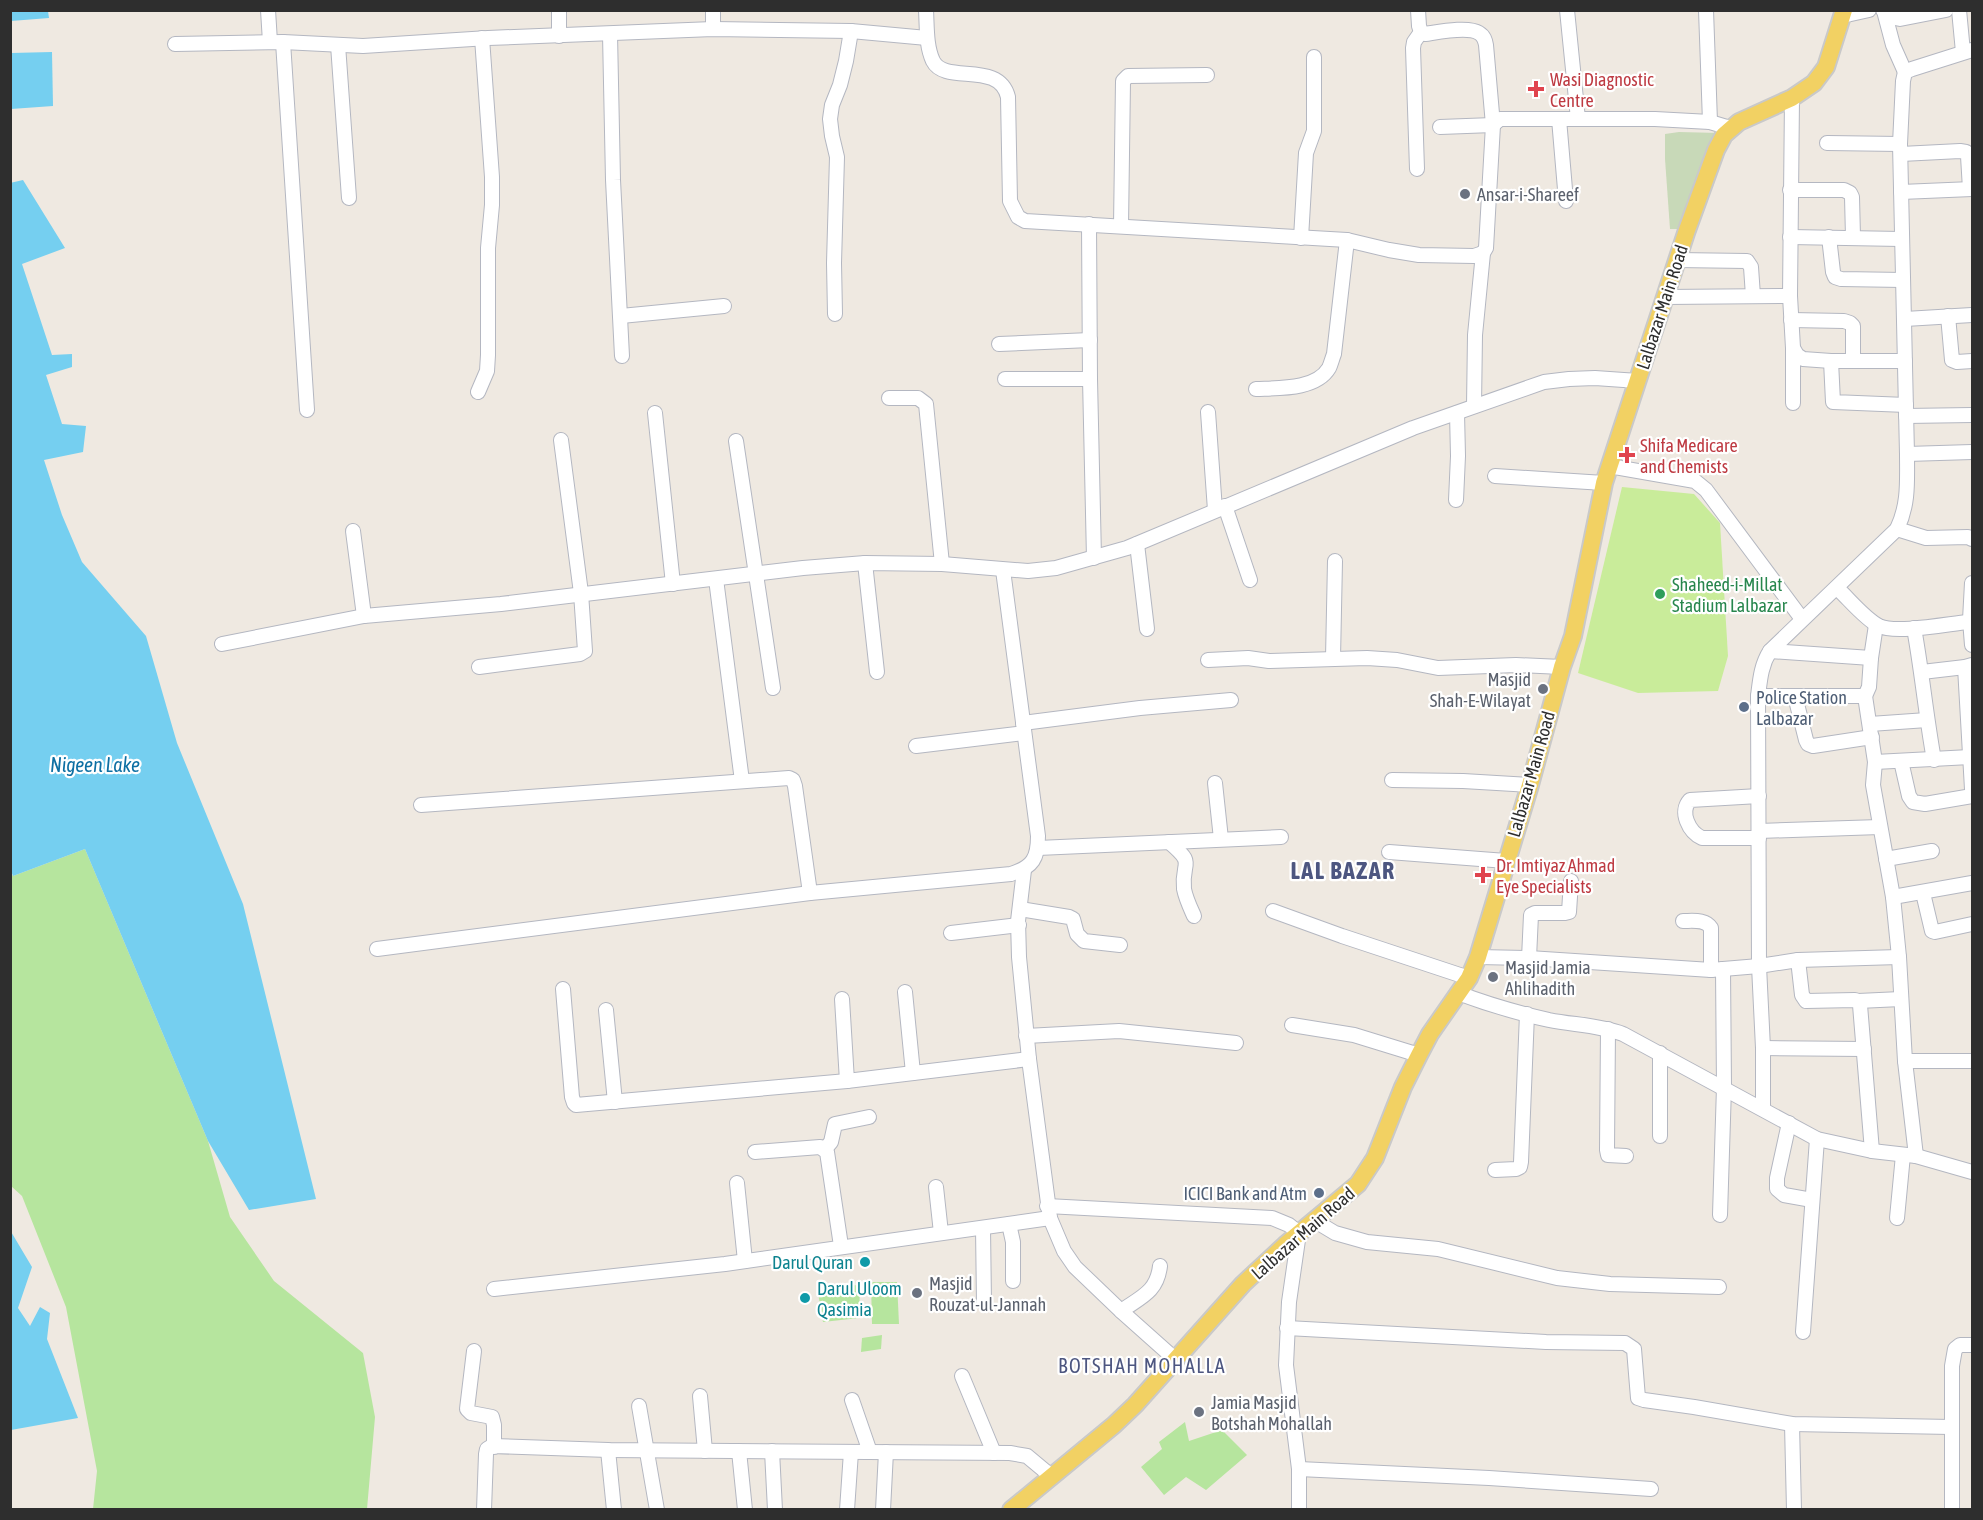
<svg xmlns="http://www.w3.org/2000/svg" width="1983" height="1520" font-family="'Asap Condensed',sans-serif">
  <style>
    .green { fill: #b6e59e }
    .cemetery { fill: #c8d9b8 }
    .pitch { fill: #c9ec9a }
    .water { fill: #75cff0 }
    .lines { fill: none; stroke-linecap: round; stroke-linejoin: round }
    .minor-casing { stroke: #b4b7c1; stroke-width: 16 }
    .major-casing { stroke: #c9c9c9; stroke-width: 20 }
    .minor { stroke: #fff; stroke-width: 14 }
    .major { stroke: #f2d163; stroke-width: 16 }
    .health-dot { fill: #e0444e; stroke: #fff; stroke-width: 2 }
    .worship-dot { fill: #6b7280; stroke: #fff; stroke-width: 2 }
    .leisure-dot { fill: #2e9e5b; stroke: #fff; stroke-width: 2 }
    .service-dot { fill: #5c6f8a; stroke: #fff; stroke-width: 2 }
    .culture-dot { fill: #0f9aa8; stroke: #fff; stroke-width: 2 }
    .labels { text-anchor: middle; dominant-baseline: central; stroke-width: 4.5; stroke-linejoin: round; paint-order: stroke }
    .health-label { font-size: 18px; fill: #be3a42; stroke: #fff; text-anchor: start }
    .worship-label { font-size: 18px; fill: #5b616d; stroke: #fff; text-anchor: start }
    .street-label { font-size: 18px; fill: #2e2e2e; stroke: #fff }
    .leisure-label { font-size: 18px; fill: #27864d; stroke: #fff; text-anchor: start }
    .service-label { font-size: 18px; fill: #4e5e75; stroke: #fff; text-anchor: start }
    .culture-label { font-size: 18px; fill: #0d838f; stroke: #fff; text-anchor: end }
    .water-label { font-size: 20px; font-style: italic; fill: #0d6fa3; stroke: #fff }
    .neighbourhood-label { font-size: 20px; letter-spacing: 1.5px; fill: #4d5680; stroke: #fff }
    .district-label { font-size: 24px; font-weight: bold; letter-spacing: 1.5px; fill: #4d5680; stroke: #fff }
  </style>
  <rect width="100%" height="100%" fill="#efe9e1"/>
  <!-- green -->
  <g class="green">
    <path d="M85 849 208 1141 230 1217 274 1281 363 1353 375 1417 367 1509H93L97 1471 66 1307 22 1196 11 1186 10 871 13 876Z"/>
    <path d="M871 1282H897L899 1324H872Z"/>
    <path d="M860 1285 859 1318 823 1322 817 1287Z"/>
    <path d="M882 1335 881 1349 861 1352 862 1338Z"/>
    <path d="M1185 1422 1189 1441 1222 1430 1247 1455 1206 1490 1186 1477 1164 1495 1141 1467 1162 1449 1159 1442Z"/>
  </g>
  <!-- cemetery -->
  <path class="cemetery" d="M1679 132 1719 133 1684 229H1670L1665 159V134Z"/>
  <!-- pitch -->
  <path class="pitch" d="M1622 487 1694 494 1720 523 1728 656 1718 691 1638 693 1578 673Z"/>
  <!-- water -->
  <g class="water">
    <path d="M11 10 48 11 49 18 11 21Z"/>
    <path d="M52 52 53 106 11 109V53Z"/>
    <path d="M23 180 65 248 22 264 52 355 72 354V367L46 375 62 424 86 426 83 452 44 460 62 515 82 562 146 636 177 743 243 904 316 1199 249 1210 208 1141 85 849 13 876 11 871 10 183Z"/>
    <path d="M10 1230 32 1267 18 1308 30 1326 40 1307 50 1313 47 1339 78 1418 11 1430Z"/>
  </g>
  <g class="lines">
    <!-- minor casing -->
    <g class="minor-casing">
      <g id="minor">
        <path d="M268 10 270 42"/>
        <path d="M713 10V29"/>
        <path d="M926 10C927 27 926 46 933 61 945 85 999 60 1008 97L1010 201 1018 217 1025 221 1347 240 1389 250 1419 255 1474 256 1483 253"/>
        <path d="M1418 10 1419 26 1421 32 1425 34C1439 32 1468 26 1479 33 1484 36 1485 40 1486 45L1493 125 1486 248 1483 253 1475 335 1474 406"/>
        <path d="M1567 10 1578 119"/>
        <path d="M1706 10 1710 122"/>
        <path d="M1883 10 1895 18 1900 19 1946 10"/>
        <path d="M1959 10 1963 52"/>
        <path d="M1884 11 1893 45 1905 72"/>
        <path d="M1842 16 1869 10"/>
        <path d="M610 34 613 180 622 356"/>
        <path d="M559 36V10"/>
        <path d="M283 42 307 410"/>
        <path d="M175 44 283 42 363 46 488 38 713 29 851 31 927 38"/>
        <path d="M338 45 349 198"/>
        <path d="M1792 98 1790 296 1793 348 1797 355 1803 359 1831 361H1905"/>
        <path d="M1559 119 1566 201"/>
        <path d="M1440 127 1493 125 1500 119H1655L1710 122 1730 128"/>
        <path d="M1827 143 1900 144"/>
        <path d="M1901 154 1960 151 1966 152 1968 156 1970 189"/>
        <path d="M1417 169 1413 48 1414 42 1421 32"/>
        <path d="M1790 190H1844L1850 193 1852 197 1853 237"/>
        <path d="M1901 192 1972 189"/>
        <path d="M1089 224 1090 379 1094 558"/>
        <path d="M1121 226 1123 81 1128 76 1207 75"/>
        <path d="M1790 237 1901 239"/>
        <path d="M1829 237 1833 272 1835 277 1841 279 1903 280"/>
        <path d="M1301 238 1306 153 1314 131V57"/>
        <path d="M1677 260 1747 261 1751 267 1753 296"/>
        <path d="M1665 297 1790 296"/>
        <path d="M835 314 834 263 837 157 832 136 830 119 832 105 840 85 846 61 851 31"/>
        <path d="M621 316 724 306"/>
        <path d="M1948 316 1952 360 1957 362 1972 361"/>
        <path d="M1905 319 1972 315"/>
        <path d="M1791 320 1844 321 1850 323 1853 326V361"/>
        <path d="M999 344 1090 340"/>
        <path d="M1831 361 1833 402 1906 405"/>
        <path d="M1005 379H1090"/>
        <path d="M1256 389C1278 388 1316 390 1329 368 1331 364 1332 359 1334 354L1347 240"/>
        <path d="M478 392 487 371 488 355V248L492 205V177L482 38"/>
        <path d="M889 398H918L926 404 942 564"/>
        <path d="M1793 403V348"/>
        <path d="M1208 412 1215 510"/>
        <path d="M655 413 673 584"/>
        <path d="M1906 416 1972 415"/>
        <path d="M736 441 773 688"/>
        <path d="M1907 454 1972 452"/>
        <path d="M1609 466 1695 481 1706 490 1802 619"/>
        <path d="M1495 476 1604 483"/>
        <path d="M1456 500 1458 456 1457 413"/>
        <path d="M1225 506 1250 580"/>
        <path d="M1897 529 1926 538 1968 537 1972 539"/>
        <path d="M353 531 364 616"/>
        <path d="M1137 544 1147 629"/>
        <path d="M865 563 877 672"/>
        <path d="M716 579 742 781"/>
        <path d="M1972 583 1970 620 1972 645"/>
        <path d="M1837 588C1849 599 1865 619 1879 626 1896 634 1947 624 1968 622L1970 620"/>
        <path d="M1914 628C1922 672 1926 716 1934 760"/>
        <path d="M222 644 364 616 501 604 803 568 865 563 942 564 1028 571 1056 568 1127 548 1413 428 1544 382 1569 379 1595 378 1638 381"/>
        <path d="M1770 651 1871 658"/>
        <path d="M1333 658 1335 561"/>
        <path d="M1208 660 1248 658 1269 661 1367 658 1397 660 1438 668 1516 665 1562 667"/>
        <path d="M479 667 580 654 585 651 581 593 561 440"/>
        <path d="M1965 667 1972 789"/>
        <path d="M1922 672 1965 667 1972 665"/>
        <path d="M1758 696H1865L1869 687 1871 658 1876 625"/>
        <path d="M1795 696 1806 740 1808 744 1813 746 1872 737"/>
        <path d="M1865 696 1875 762 1873 785 1893 897 1899 957 1905 1061 1916 1156"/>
        <path d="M1023 723 1140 708 1231 700"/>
        <path d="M1870 724 1927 720"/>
        <path d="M916 746 1024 733"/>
        <path d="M1901 761 1909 796 1913 802 1925 804 1972 796"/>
        <path d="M1875 762 1970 757"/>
        <path d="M1392 780 1463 781 1530 785"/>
        <path d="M1215 783 1221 839"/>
        <path d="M1759 796 1690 800C1679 812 1689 832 1702 838H1759"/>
        <path d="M421 805 789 778 793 780 795 786 810 893"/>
        <path d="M1759 831 1880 827"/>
        <path d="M1169 842C1197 866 1181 860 1184 889 1186 899 1190 907 1194 916"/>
        <path d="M1038 848 1281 837"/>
        <path d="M1389 852 1506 861"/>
        <path d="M1886 859 1932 851"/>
        <path d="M1024 870 1018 921 1019 957 1029 1059 1050 1218 1064 1251 1075 1267 1121 1311 1176 1360"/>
        <path d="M1923 893 1932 931 1935 932 1972 924"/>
        <path d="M1893 897 1972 883"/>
        <path d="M1020 909 1069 917 1073 919 1077 934 1084 941 1120 945"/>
        <path d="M1273 911 1342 936 1469 978"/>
        <path d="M1683 921C1693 921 1706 919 1711 928V970"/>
        <path d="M951 933 1019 925"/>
        <path d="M377 949 810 893 1011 874C1033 867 1038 858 1038 836L1003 570"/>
        <path d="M1478 957 1529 958 1711 970 1759 966 1798 960 1899 957"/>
        <path d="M1529 958 1531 915 1535 913H1565L1569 912 1571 881"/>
        <path d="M1798 960 1802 995 1806 1001 1855 1000 1858 1001 1860 1005 1872 1151"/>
        <path d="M563 989 572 1097 574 1103 576 1105 847 1081 1029 1059"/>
        <path d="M905 992 913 1073"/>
        <path d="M1458 993C1487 1004 1518 1013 1549 1020 1574 1025 1599 1025 1623 1034L1817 1139 1872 1151 1916 1156 1972 1172"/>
        <path d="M842 999 847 1081"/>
        <path d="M1858 1001 1901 999"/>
        <path d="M606 1010 615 1102"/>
        <path d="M1292 1025 1354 1035 1419 1055"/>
        <path d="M1608 1029 1607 1150 1608 1155 1626 1156"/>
        <path d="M1026 1036 1119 1031 1236 1043"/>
        <path d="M1763 1048 1864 1049"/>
        <path d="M1660 1053V1136"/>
        <path d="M1905 1061H1972"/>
        <path d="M1763 1109V1048L1759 966 1758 696C1760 680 1761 665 1770 651L1897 529C1909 504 1907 481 1907 454L1900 144 1903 81 1905 72 1912 69 1972 50"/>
        <path d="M1789 1123 1777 1178V1189L1784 1195 1812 1200"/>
        <path d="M825 1149 831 1142 835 1124 869 1117"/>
        <path d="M755 1152 820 1147 827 1152 841 1246"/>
        <path d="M1495 1170 1516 1169 1520 1167 1521 1162 1527 1014"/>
        <path d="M737 1183 745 1261"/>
        <path d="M936 1187 941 1233"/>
        <path d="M1047 1206 1272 1218 1289 1225 1299 1233 1289 1302 1286 1365 1299 1469V1510"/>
        <path d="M1720 1215 1724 1087 1723 969"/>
        <path d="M1897 1218 1903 1155"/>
        <path d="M1315 1221 1335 1233 1367 1242 1438 1249 1557 1278 1610 1284 1719 1287"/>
        <path d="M1009 1224 1013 1242V1281"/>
        <path d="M983 1228 984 1303"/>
        <path d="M494 1289 725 1264 1050 1218"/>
        <path d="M1121 1311C1141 1297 1157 1292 1160 1266"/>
        <path d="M1287 1328 1546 1342 1625 1343 1634 1349 1638 1398 1644 1400 1694 1407 1792 1424 1951 1427"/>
        <path d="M1803 1332 1817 1139"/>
        <path d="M474 1351 467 1409 471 1413 492 1417 494 1425V1447"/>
        <path d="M962 1376 994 1453"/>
        <path d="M700 1396 705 1451"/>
        <path d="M852 1400 870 1452"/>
        <path d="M639 1406 657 1510"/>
        <path d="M1792 1424 1794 1510"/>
        <path d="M608 1450 614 1510"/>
        <path d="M739 1451 745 1510"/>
        <path d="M772 1451 775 1510"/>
        <path d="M1299 1469 1489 1478 1651 1489"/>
        <path d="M484 1510 486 1454 487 1449 492 1446 608 1450 1010 1453 1027 1456 1051 1476"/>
        <path d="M847 1510 851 1452"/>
        <path d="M883 1510 886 1452"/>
        <path d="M1952 1510V1366L1955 1349 1960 1345H1972"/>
      </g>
    </g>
    <!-- major casing -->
    <g class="major-casing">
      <path id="major" d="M1011 1510 1114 1425 1135 1405 1243 1284 1285 1245 1358 1184 1375 1158 1403 1087 1419 1055 1430 1034 1469 978 1478 957 1530 785 1562 667 1573 636 1604 483 1687 230 1716 150 1724 135 1739 122 1792 98 1814 83 1826 67 1844 10"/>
    </g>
    <!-- minor -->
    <use href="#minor" class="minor"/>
    <!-- major -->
    <use href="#major" class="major"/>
  </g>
  <!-- markers -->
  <g class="health-dot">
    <path d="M1533 80h6v6h6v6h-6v6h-6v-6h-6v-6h6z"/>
    <path d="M1624 446h6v6h6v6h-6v6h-6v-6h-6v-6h6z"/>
    <path d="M1480 866h6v6h6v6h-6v6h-6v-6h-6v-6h6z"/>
  </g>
  <g class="worship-dot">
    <circle cx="1465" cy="194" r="6"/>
    <circle cx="1543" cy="689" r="6"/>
    <circle cx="1493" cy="977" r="6"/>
    <circle cx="917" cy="1293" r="6"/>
    <circle cx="1199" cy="1412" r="6"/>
  </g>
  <circle class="leisure-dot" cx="1660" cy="594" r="6"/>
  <g class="service-dot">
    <circle cx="1744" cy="707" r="6"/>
    <circle cx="1319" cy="1193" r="6"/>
  </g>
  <g class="culture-dot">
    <circle cx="865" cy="1262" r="6"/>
    <circle cx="805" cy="1298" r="6"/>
  </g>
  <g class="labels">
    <!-- health labels -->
    <g class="health-label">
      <text x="1550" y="79">Wasi Diagnostic<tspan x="1550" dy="21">Centre</tspan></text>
      <text x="1640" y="445">Shifa Medicare<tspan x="1640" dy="21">and Chemists</tspan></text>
      <text x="1496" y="865">Dr. Imtiyaz Ahmad<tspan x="1496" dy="21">Eye Specialists</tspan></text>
    </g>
    <!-- worship labels -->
    <g class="worship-label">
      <text x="1477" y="194">Ansar-i-Shareef</text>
      <text x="1531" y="679" text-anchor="end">Masjid<tspan x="1531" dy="21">Shah-E-Wilayat</tspan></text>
      <text x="1505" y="967">Masjid Jamia<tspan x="1505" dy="21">Ahlihadith</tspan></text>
      <text x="929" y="1283">Masjid<tspan x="929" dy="21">Rouzat-ul-Jannah</tspan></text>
      <text x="1211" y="1402">Jamia Masjid<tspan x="1211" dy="21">Botshah Mohallah</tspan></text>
    </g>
    <!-- street labels -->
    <g class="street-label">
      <text transform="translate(1662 307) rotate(-72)">Lalbazar Main Road</text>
      <text transform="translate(1531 774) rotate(-74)">Lalbazar Main Road</text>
      <text transform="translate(1303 1233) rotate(-41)">Lalbazar Main Road</text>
    </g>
    <!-- leisure labels -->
    <g class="leisure-label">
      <text x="1672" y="584">Shaheed-i-Millat<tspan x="1672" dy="21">Stadium Lalbazar</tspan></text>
    </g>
    <!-- service labels -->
    <g class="service-label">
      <text x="1756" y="697">Police Station<tspan x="1756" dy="21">Lalbazar</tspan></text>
      <text x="1307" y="1193" text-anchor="end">ICICI Bank and Atm</text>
    </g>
    <!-- culture labels -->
    <g class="culture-label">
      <text x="853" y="1262">Darul Quran</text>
      <text x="817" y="1288" text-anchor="start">Darul Uloom<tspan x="817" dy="21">Qasimia</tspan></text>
    </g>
    <!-- water labels -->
    <g class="water-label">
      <text x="95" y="764">Nigeen Lake</text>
    </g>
    <!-- neighbourhood labels -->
    <g class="neighbourhood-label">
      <text x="1142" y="1365">BOTSHAH MOHALLA</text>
    </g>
    <!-- district labels -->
    <g class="district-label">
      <text x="1343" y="870">LAL BAZAR</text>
    </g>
  </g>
  <!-- border -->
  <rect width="1983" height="1520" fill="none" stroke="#2e2e2e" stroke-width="24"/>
</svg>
